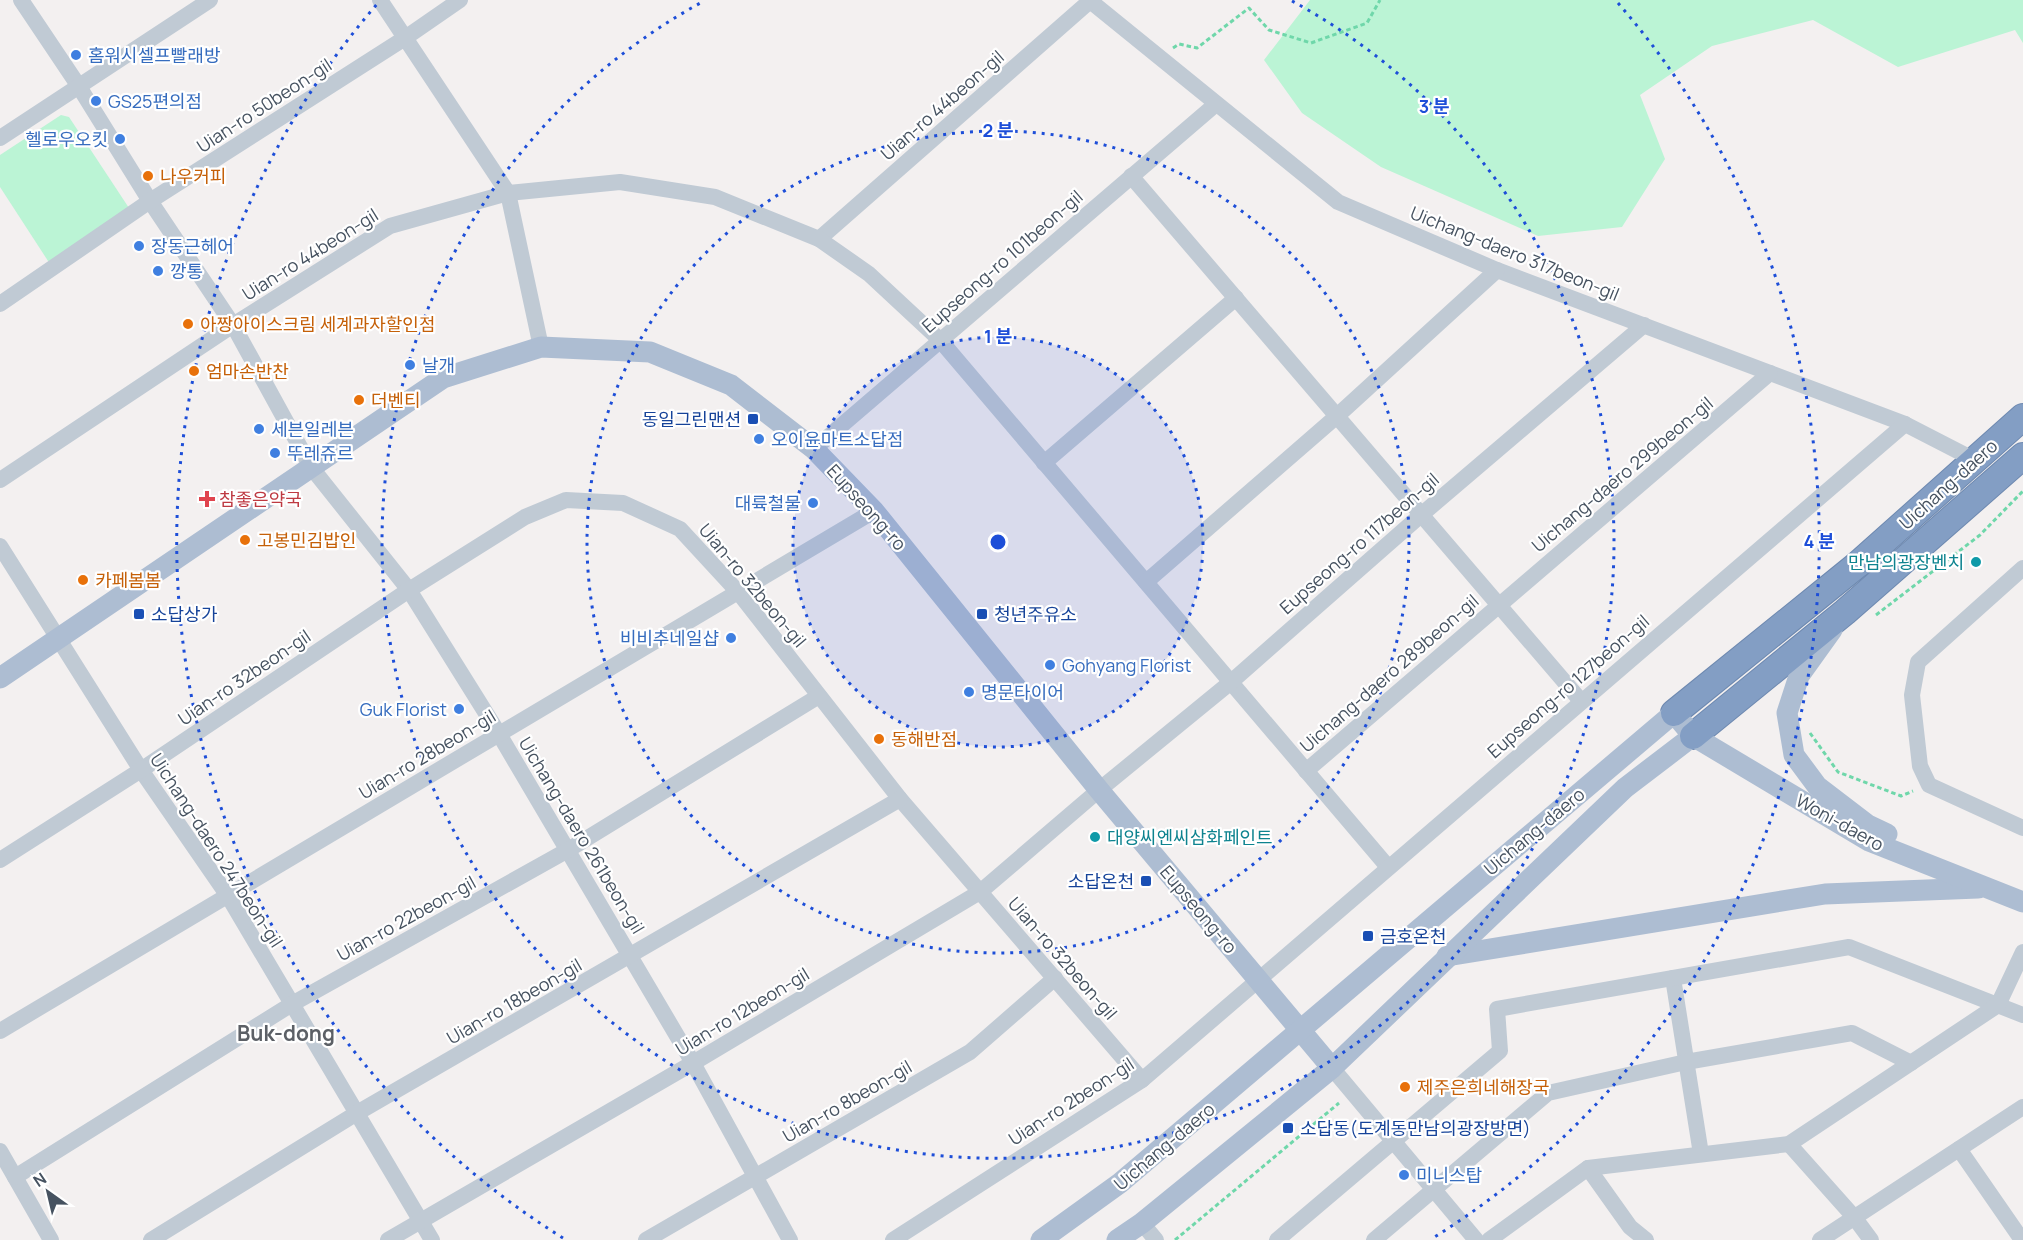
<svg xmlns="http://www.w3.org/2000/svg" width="2023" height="1240" font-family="Manrope,'Noto Sans KR',sans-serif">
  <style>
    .green { fill: #bbf4d5 }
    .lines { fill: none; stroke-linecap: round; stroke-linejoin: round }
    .highway-casing { stroke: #6e89b0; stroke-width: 28 }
    .path { stroke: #6fd7aa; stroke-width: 3; stroke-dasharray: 4.5 3; stroke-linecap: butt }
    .minor { stroke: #c0cad4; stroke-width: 16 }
    .major { stroke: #adbdd2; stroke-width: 21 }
    .highway { stroke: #839ec4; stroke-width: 26 }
    .ring { fill: none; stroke: #1d4ed8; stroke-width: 3; stroke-dasharray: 3 6 }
    .shop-dot { fill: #3f7fe0; stroke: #fff; stroke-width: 2 }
    .food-dot { fill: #e8710a; stroke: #fff; stroke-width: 2 }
    .transit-dot { fill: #1a4fb4; stroke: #fff; stroke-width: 2 }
    .health-dot { fill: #e0444e; stroke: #fff; stroke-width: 2 }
    .culture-dot { fill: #0f9aa8; stroke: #fff; stroke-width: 2 }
    .labels { text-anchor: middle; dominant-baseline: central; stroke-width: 4.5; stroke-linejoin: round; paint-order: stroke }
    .shop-label { font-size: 18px; fill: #366cbe; stroke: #fff; text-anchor: start }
    .street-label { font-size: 18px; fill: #465260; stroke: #fff }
    .food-label { font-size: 18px; fill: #c56008; stroke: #fff; text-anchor: start }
    .transit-label { font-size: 18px; fill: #164399; stroke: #fff; text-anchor: start }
    .health-label { font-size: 18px; fill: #be3a42; stroke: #fff; text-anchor: start }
    .culture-label { font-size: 18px; fill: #0d838f; stroke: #fff; text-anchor: end }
    .quarter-label { font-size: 21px; font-weight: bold; fill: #5c6066; stroke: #fff }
    .centre { fill: #1d4ed8; stroke: #fff; stroke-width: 3 }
    .ring-label { font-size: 18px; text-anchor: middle; font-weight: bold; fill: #1d4ed8; stroke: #fff; stroke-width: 4.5; stroke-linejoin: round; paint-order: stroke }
  </style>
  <rect width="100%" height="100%" fill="#f3f0f0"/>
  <!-- green -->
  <g class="green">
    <path d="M1310 0H2023V43L2015 30 1898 67 1813 20 1712 46 1640 95 1665 159 1622 227 1538 236 1381 167 1302 113 1264 60Z"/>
    <path d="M61 115 69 117 129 208 50 264 0 187V155Z"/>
  </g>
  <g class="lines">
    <!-- highway casing -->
    <g class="highway-casing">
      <g id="highway">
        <path d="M1674 713 1857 565 2023 417"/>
        <path d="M1693 736 1845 612 2023 456"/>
      </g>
    </g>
    <!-- path -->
    <g class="path">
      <path d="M1173 48 1179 44 1197 48 1249 8 1269 30 1311 43 1367 23 1380 0"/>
      <path d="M1876 615 1980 535 2023 491"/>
      <path d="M1810 733 1838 772 1901 796 1913 791"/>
      <path d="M1175 1240 1339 1103"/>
    </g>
    <!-- minor -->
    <g class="minor">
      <path d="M21 0 78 85 150 201 233 325 311 467 409 590 499 734 693 1063 790 1240"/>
      <path d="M380 0 508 193 541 347"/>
      <path d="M1089 0 1338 202 1497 270 1905 424 1975 460"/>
      <path d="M0 138 210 0"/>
      <path d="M1131 176 1581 701"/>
      <path d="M819 239 1090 1"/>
      <path d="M0 304 150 201 405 38 460 0"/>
      <path d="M814 449 1216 104"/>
      <path d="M1044 463 1236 298"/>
      <path d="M0 480 233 325 390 226 508 193 620 182 715 197 819 239 869 274 940 340 1388 867"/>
      <path d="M0 546 141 770 228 896 432 1240"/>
      <path d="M2023 568 1918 662 1912 695 1920 766 1929 785 2023 828"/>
      <path d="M1146 582 1337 416 1497 270"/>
      <path d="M1306 771 1770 373"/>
      <path d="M0 860 141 770 409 590 525 517 566 500 623 503 680 529 739 593 900 799 1142 1080"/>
      <path d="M1673 978 1701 1154"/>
      <path d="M0 1031 874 511"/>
      <path d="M1332 1068 1476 1240"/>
      <path d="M1789 1144 1854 1217 1871 1240"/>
      <path d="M1959 1149 2022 1240"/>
      <path d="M0 1151 51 1240"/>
      <path d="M1588 1168 1630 1227 1646 1240"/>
      <path d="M15 1177 292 1004 568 850 819 696"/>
      <path d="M1142 1223 1156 1240"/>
      <path d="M151 1240 357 1113 900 799"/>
      <path d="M388 1240 693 1063 980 892 1099 790 1231 682 1421 515 1644 325"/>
      <path d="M646 1240 970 1052 1055 978"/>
      <path d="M893 1240 1142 1080 1905 424"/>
      <path d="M1277 1240 1500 1051 1497 1009 1849 947 2023 1015"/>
      <path d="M1374 1240 1548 1093 1686 1062 1852 1033 1911 1063"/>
      <path d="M1489 1240 1588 1168 1789 1144 1998 1005 2023 952"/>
      <path d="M1820 1240 2023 1107"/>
    </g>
    <!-- major -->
    <g class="major">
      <path d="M1832 630 1799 676 1787 713 1794 755 1817 786 1868 825 1887 834"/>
      <path d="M0 678 443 378 541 347 650 352 731 385 814 449 874 511 1099 790 1332 1068"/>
      <path d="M1447 956 1825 894 1978 888"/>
      <path d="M1041 1240 1120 1183 1674 713 1693 736 1869 841 2023 902"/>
      <path d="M1117 1240 1142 1223 1332 1068 1625 788 1693 736"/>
    </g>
    <!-- highway -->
    <use href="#highway" class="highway"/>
  </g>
  <!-- distance rings -->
  <circle cx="998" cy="542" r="205" fill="#1d4ed8" fill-opacity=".12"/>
  <g class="ring">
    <circle cx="998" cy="542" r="205"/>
    <circle cx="998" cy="542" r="411"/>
    <path d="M1292 1A616 616 0 1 1 704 1"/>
    <path d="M563 1238A821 821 0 0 1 378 3M1618 3A821 821 0 0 1 1433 1238"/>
  </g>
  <!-- markers -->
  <g class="shop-dot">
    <circle cx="76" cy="55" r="6"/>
    <circle cx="96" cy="101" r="6"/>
    <circle cx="120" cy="139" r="6"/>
    <circle cx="139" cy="246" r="6"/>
    <circle cx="158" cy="271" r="6"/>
    <circle cx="410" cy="365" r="6"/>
    <circle cx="259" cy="429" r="6"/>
    <circle cx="759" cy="439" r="6"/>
    <circle cx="275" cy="453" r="6"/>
    <circle cx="813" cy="503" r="6"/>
    <circle cx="731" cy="638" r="6"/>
    <circle cx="1050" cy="665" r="6"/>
    <circle cx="969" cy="692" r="6"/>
    <circle cx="459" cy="709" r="6"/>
    <circle cx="1404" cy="1175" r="6"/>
  </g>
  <g class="food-dot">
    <circle cx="148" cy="176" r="6"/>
    <circle cx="188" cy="324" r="6"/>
    <circle cx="194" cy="371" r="6"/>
    <circle cx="359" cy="400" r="6"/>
    <circle cx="245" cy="540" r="6"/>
    <circle cx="83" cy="580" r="6"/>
    <circle cx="879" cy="739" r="6"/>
    <circle cx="1405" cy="1087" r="6"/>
  </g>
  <g class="transit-dot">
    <rect x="747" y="413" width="12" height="12" rx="3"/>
    <rect x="133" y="608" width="12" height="12" rx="3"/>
    <rect x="976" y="608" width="12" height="12" rx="3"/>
    <rect x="1140" y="875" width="12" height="12" rx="3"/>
    <rect x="1362" y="930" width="12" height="12" rx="3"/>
    <rect x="1282" y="1122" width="12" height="12" rx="3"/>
  </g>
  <path class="health-dot" d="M204 490h6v6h6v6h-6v6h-6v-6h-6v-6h6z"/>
  <g class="culture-dot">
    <circle cx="1976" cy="562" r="6"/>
    <circle cx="1095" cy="837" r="6"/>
  </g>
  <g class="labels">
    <!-- shop labels -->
    <g class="shop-label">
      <text x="88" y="55">홈워시셀프빨래방</text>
      <text x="108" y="101">GS25편의점</text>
      <text x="108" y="139" text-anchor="end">헬로우오킷</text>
      <text x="151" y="246">장동근헤어</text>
      <text x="170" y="271">깡통</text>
      <text x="422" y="365">날개</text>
      <text x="271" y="429">세븐일레븐</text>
      <text x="771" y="439">오이윤마트소답점</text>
      <text x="287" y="453">뚜레쥬르</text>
      <text x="801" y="503" text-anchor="end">대륙철물</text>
      <text x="719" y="638" text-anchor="end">비비추네일샵</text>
      <text x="1062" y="665">Gohyang Florist</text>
      <text x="981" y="692">명문타이어</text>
      <text x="447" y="709" text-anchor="end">Guk Florist</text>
      <text x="1416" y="1175">미니스탑</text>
    </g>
    <!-- street labels -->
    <g class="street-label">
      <text transform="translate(264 105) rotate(-33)">Uian-ro 50beon-gil</text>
      <text transform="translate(942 105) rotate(-41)">Uian-ro 44beon-gil</text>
      <text transform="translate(1515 253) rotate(22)">Uichang-daero 317beon-gil</text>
      <text transform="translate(310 254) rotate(-32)">Uian-ro 44beon-gil</text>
      <text transform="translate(1002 261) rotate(-41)">Eupseong-ro 101beon-gil</text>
      <text transform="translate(1622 474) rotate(-40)">Uichang-daero 299beon-gil</text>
      <text transform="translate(1948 484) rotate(-42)">Uichang-daero</text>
      <text transform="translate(867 507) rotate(48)">Eupseong-ro</text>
      <text transform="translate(1359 543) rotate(-41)">Eupseong-ro 117beon-gil</text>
      <text transform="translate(753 585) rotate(50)">Uian-ro 32beon-gil</text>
      <text transform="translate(1389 673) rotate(-41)">Uichang-daero 289beon-gil</text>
      <text transform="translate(244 677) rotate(-34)">Uian-ro 32beon-gil</text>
      <text transform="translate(1568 686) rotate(-41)">Eupseong-ro 127beon-gil</text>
      <text transform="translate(427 754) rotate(-31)">Uian-ro 28beon-gil</text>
      <text transform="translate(1840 822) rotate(29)">Woni-daero</text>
      <text transform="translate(1534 831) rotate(-40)">Uichang-daero</text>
      <text transform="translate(582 835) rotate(59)">Uichang-daero 261beon-gil</text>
      <text transform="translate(217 850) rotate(57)">Uichang-daero 247beon-gil</text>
      <text transform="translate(1199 909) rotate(50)">Eupseong-ro</text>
      <text transform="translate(406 918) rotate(-29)">Uian-ro 22beon-gil</text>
      <text transform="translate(1063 958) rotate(49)">Uian-ro 32beon-gil</text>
      <text transform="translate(514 1001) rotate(-30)">Uian-ro 18beon-gil</text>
      <text transform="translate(742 1011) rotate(-31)">Uian-ro 12beon-gil</text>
      <text transform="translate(847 1101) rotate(-30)">Uian-ro 8beon-gil</text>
      <text transform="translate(1071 1101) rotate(-33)">Uian-ro 2beon-gil</text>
      <text transform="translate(1164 1146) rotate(-40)">Uichang-daero</text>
    </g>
    <!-- food labels -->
    <g class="food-label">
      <text x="160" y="176">나우커피</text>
      <text x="200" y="324">아짱아이스크림 세계과자할인점</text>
      <text x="206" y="371">엄마손반찬</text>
      <text x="371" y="400">더벤티</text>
      <text x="257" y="540">고봉민김밥인</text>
      <text x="95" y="580">카페봄봄</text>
      <text x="891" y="739">동해반점</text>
      <text x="1417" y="1087">제주은희네해장국</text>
    </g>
    <!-- transit labels -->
    <g class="transit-label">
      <text x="741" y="419" text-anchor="end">동일그린맨션</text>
      <text x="151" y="614">소답상가</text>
      <text x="994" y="614">청년주유소</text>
      <text x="1134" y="881" text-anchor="end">소답온천</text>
      <text x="1380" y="936">금호온천</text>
      <text x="1300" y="1128">소답동(도계동만남의광장방면)</text>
    </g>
    <!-- health labels -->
    <g class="health-label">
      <text x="219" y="499">참좋은약국</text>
    </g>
    <!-- culture labels -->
    <g class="culture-label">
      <text x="1964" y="562">만남의광장벤치</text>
      <text x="1107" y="837" text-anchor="start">대양씨엔씨삼화페인트</text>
    </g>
    <!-- quarter labels -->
    <g class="quarter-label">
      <text x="286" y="1033">Buk-dong</text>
    </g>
  </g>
  <circle cx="998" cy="542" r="9" class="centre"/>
  <g class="ring-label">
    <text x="1434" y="113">3 분</text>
    <text x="998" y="137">2 분</text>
    <text x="998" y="343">1 분</text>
    <text x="1819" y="548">4 분</text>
  </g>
  <!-- north arrow -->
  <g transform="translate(48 1192) rotate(326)" stroke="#ffffff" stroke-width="4.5" paint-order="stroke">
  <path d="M0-4.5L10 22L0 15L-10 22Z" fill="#465260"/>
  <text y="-9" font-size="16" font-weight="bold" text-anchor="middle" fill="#465260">N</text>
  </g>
</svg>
